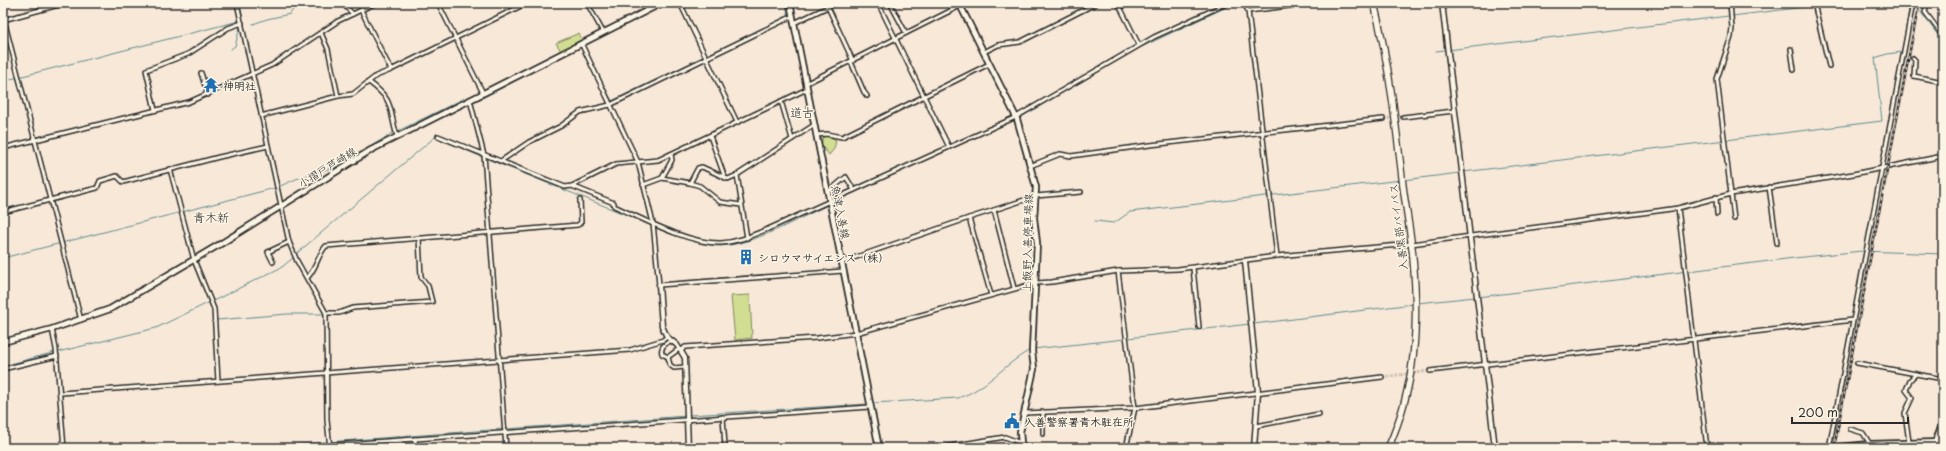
<svg xmlns="http://www.w3.org/2000/svg" width="1946" height="451" font-family="'Playpen Sans','Klee One',sans-serif">
  <style>
    .green { fill: #d1de91; stroke: #7e845e }
    .lines { fill: none; stroke-linecap: round; stroke-linejoin: round }
    .stream { stroke: #5c8c92; stroke-width: 1 }
    .minor-tunnel { stroke: #cfc2b5; stroke-width: 3; stroke-dasharray: 3 1.5; stroke-linecap: butt }
    .minor-casing { stroke: #2b2b2b; stroke-width: 6 }
    .tertiary-casing { stroke: #2b2b2b; stroke-width: 7 }
    .secondary-casing { stroke: #2b2b2b; stroke-width: 8 }
    .primary-casing { stroke: #2b2b2b; stroke-width: 8 }
    .trunk-casing { stroke: #2b2b2b; stroke-width: 8 }
    .minor { stroke: #fcf5e5; stroke-width: 3 }
    .tertiary { stroke: #fcf5e5; stroke-width: 4 }
    .secondary { stroke: #fcf5e5; stroke-width: 4.5 }
    .primary { stroke: #fcf5e5; stroke-width: 5 }
    .trunk { stroke: #fcf5e5; stroke-width: 5.5 }
    .rail-casing { stroke: #2b2b2b; stroke-width: 2.5 }
    .rail { stroke: #fcf5e5; stroke-width: 1; stroke-dasharray: 3; stroke-linecap: butt }
    .labels { text-anchor: middle; dominant-baseline: central; stroke-width: 3; stroke-linejoin: round; paint-order: stroke }
    .poi-label { font-size: 11px; font-weight: bold; fill: #2b2b2b; stroke: #fcf5e5; text-anchor: start }
    .street-label { font-size: 11px; fill: #2b2b2b; stroke: #fcf5e5 }
    .neighbourhood-label { font-size: 12px; fill: #2b2b2b; stroke: #fcf5e5 }
  </style>
  <rect width="100%" height="100%" fill="#f8e8d7"/>
  <filter id="ink" filterUnits="userSpaceOnUse"><feTurbulence type="fractalNoise" baseFrequency=".025" numOctaves="2"/><feDisplacementMap in="SourceGraphic" scale="8" xChannelSelector="R" yChannelSelector="G"/><feConvolveMatrix kernelMatrix="1 2 1 2 8 2 1 2 1" color-interpolation-filters="sRGB"/></filter>
  <g filter="url(#ink)">
    <!-- green -->
    <g class="green">
      <path d="M579 33 582 40 561 51 556 43Z"/>
      <path d="M826 136 836 140 834 149 829 155 822 146V138Z"/>
      <path d="M750 295 752 338 735 340 731 296Z"/>
    </g>
    <g class="lines">
      <!-- stream -->
      <g class="stream">
        <path d="M839 3H842"/>
        <path d="M1914 3 1943 42"/>
        <path d="M1816 6 1838 3"/>
        <path d="M1732 16 1813 6"/>
        <path d="M253 24 267 19 290 14 297 3"/>
        <path d="M584 47 612 101 788 16 786 3"/>
        <path d="M231 49 235 46 240 27"/>
        <path d="M1448 50 1729 16"/>
        <path d="M1436 51 1445 50"/>
        <path d="M3 81 239 21"/>
        <path d="M475 100H478L581 47"/>
        <path d="M1018 119 1137 49 1235 3"/>
        <path d="M398 131 467 97 470 98"/>
        <path d="M969 140 1015 120"/>
        <path d="M485 158 649 224"/>
        <path d="M1463 172 1882 121 1875 58 1887 54 1902 52 1910 3"/>
        <path d="M1404 180 1460 173"/>
        <path d="M278 187 296 179 341 165 394 132"/>
        <path d="M832 203 966 141"/>
        <path d="M1095 221 1114 223 1130 212 1401 180"/>
        <path d="M678 236C691 241 706 246 720 246 756 244 795 220 828 205"/>
        <path d="M296 254 435 137 482 157"/>
        <path d="M3 258 275 188"/>
        <path d="M1478 297 1794 258 1862 251 1943 254"/>
        <path d="M213 301 282 267 294 257"/>
        <path d="M1418 303 1475 297"/>
        <path d="M328 315 344 314 353 310 428 304"/>
        <path d="M217 320 287 314H325"/>
        <path d="M1254 324 1413 304"/>
        <path d="M1128 338 1250 324"/>
        <path d="M1033 349 1125 339"/>
        <path d="M58 352 156 328 210 302"/>
        <path d="M3 366 55 352"/>
        <path d="M873 403 958 398C987 389 1004 364 1030 350"/>
        <path d="M689 415 868 404"/>
        <path d="M506 429 686 416"/>
        <path d="M246 448 503 429"/>
      </g>
      <!-- minor-tunnel -->
      <g class="minor-tunnel">
        <path d="M1383 119 1403 117"/>
        <path d="M1382 377 1430 371"/>
      </g>
      <!-- minor casing -->
      <g class="minor-casing">
        <g id="minor">
          <path d="M237 3 289 242 297 261 326 313 327 420 330 448"/>
          <path d="M342 3 353 14"/>
          <path d="M438 3 483 93"/>
          <path d="M587 3 603 32"/>
          <path d="M680 3 737 122"/>
          <path d="M878 3 949 147"/>
          <path d="M890 3 906 33"/>
          <path d="M1118 3 1139 45"/>
          <path d="M1244 3 1248 11 1277 256"/>
          <path d="M1730 3 1732 28 1731 37 1717 79 1734 219"/>
          <path d="M1814 3 1829 66"/>
          <path d="M1927 3 1925 12 1943 36"/>
          <path d="M828 7 853 61"/>
          <path d="M1248 11 1312 3"/>
          <path d="M3 16 81 320"/>
          <path d="M3 20 66 3"/>
          <path d="M794 23 836 3"/>
          <path d="M321 33 328 49 338 96 353 94 376 76 391 70 361 10"/>
          <path d="M581 43 638 162 653 223 659 285 843 271"/>
          <path d="M1791 49 1794 70"/>
          <path d="M984 52 998 45 1020 42 1097 3"/>
          <path d="M1913 58 1915 60 1914 76 1943 82"/>
          <path d="M851 62 864 92 867 96"/>
          <path d="M391 70 527 3"/>
          <path d="M201 73 208 95"/>
          <path d="M369 82C396 102 388 108 397 136"/>
          <path d="M807 83 960 6"/>
          <path d="M470 100 484 155 506 448"/>
          <path d="M781 101 792 139"/>
          <path d="M155 110 146 70 188 54 228 28 242 23"/>
          <path d="M261 116 338 96"/>
          <path d="M1403 117 1454 111"/>
          <path d="M816 135 827 134 842 137 989 64"/>
          <path d="M438 136 565 187 572 186 614 203V206C643 219 689 244 721 243 738 242 753 235 768 229L1016 117 1154 37 1228 3"/>
          <path d="M710 136 725 178"/>
          <path d="M3 148 189 102 272 65 338 21 376 3"/>
          <path d="M671 154 672 160 662 178 690 183 698 168 702 167 728 179 737 175 747 238"/>
          <path d="M501 161 529 142 561 126 580 112 610 105 793 16"/>
          <path d="M1030 166 1060 154 1071 156 1150 145 1383 119"/>
          <path d="M170 169 194 260 214 309 218 381"/>
          <path d="M737 175 814 125"/>
          <path d="M690 183 700 186 720 202 741 205"/>
          <path d="M643 185 662 178"/>
          <path d="M572 186 616 164 658 160 807 89"/>
          <path d="M1769 187 1777 243"/>
          <path d="M828 192 846 177 854 190"/>
          <path d="M1716 197 1717 214"/>
          <path d="M1678 208 1707 448"/>
          <path d="M3 212 97 188 100 181 117 176 123 182 219 157 268 146"/>
          <path d="M273 262 268 252 289 242"/>
          <path d="M842 262 969 218"/>
          <path d="M1193 268 1199 327"/>
          <path d="M1118 271 1135 408 1126 448"/>
          <path d="M307 278C317 268 317 256 326 246L578 225 581 222 580 200"/>
          <path d="M1014 288 994 210 1036 196 1081 192"/>
          <path d="M991 295 969 218 994 210"/>
          <path d="M326 313H339L353 308 432 302 428 286 421 277 419 238"/>
          <path d="M52 329 56 349 64 448"/>
          <path d="M679 349 668 357 670 365 674 368 685 367"/>
          <path d="M681 351 685 347 817 338 856 333 1036 283 1052 282 1118 271 1178 269 1277 256 1411 244 1657 211 1678 208 1731 194 1853 174 1943 156"/>
          <path d="M668 357 662 354C660 347 665 344 670 341"/>
          <path d="M1857 363 1943 379"/>
          <path d="M3 369 57 356"/>
          <path d="M1430 371 1853 320"/>
          <path d="M61 393 630 350 663 340 667 337"/>
          <path d="M1025 413 1135 408 1382 377"/>
          <path d="M1043 413V434"/>
          <path d="M723 417 725 446"/>
          <path d="M1256 426 1319 414"/>
          <path d="M1850 429 1863 433 1870 444"/>
          <path d="M415 439 416 448"/>
          <path d="M1909 442 1905 413 1912 398 1906 390 1910 380 1916 374"/>
          <path d="M330 445 870 407"/>
          <path d="M938 448 1005 437 1021 443"/>
          <path d="M1829 448 1913 3"/>
        </g>
      </g>
      <!-- tertiary casing -->
      <g class="tertiary-casing">
        <g id="tertiary">
          <path d="M1442 3 1495 448"/>
          <path d="M1245 261 1258 392 1254 448"/>
          <path d="M659 285 662 326 667 337 677 345 685 358 688 448"/>
        </g>
      </g>
      <!-- secondary casing -->
      <g class="secondary-casing">
        <g id="secondary">
          <path d="M790 3 879 448"/>
          <path d="M959 3 1017 119 1036 187 1034 218 1037 243 1032 351 1034 369 1020 432 1021 443 1024 448"/>
          <path d="M3 342 52 329 110 309 222 243 371 150 662 3"/>
          <path d="M1831 448 1870 444 1943 442"/>
        </g>
      </g>
      <!-- primary casing -->
      <g class="primary-casing">
        <path id="primary" d="M1933 448 1943 423"/>
      </g>
      <!-- trunk casing -->
      <g class="trunk-casing">
        <path id="trunk" d="M1374 3C1389 63 1396 124 1403 186 1406 210 1411 234 1413 258 1419 324 1416 386 1388 448"/>
      </g>
      <!-- minor -->
      <use href="#minor" class="minor"/>
      <!-- tertiary -->
      <use href="#tertiary" class="tertiary"/>
      <!-- secondary -->
      <use href="#secondary" class="secondary"/>
      <!-- primary -->
      <use href="#primary" class="primary"/>
      <!-- trunk -->
      <use href="#trunk" class="trunk"/>
      <!-- rail casing -->
      <g class="rail-casing">
        <path id="rail" d="M1834 448 1919 3"/>
      </g>
      <!-- rail -->
      <use href="#rail" class="rail"/>
    </g>
  </g>
  <!-- icons -->
  <defs>
    <g id="temple-bare" transform="scale(1.2)"><path d="M0-6L5-2H3V0L6.5 2.5H4V6H1.5V3h-3V6H-4V2.5H-6.5L-3 0V-2H-5Z" fill="#1f6fb2" stroke="#fcf5e5" stroke-width="2.5" paint-order="stroke"/></g>
    <g id="building-bare" transform="scale(1.2)"><path d="M-4-6H4V6H1V3H-1V6H-4ZM-2.5-4.3h1.7v1.8h-1.7ZM.8-4.3h1.7v1.8H.8ZM-2.5-1h1.7V.8h-1.7ZM.8-1h1.7V.8H.8Z" fill="#1f6fb2" stroke="#fcf5e5" stroke-width="2.5" paint-order="stroke"/></g>
    <g id="civic-bare" transform="scale(1.2)"><path d="M-.6-6.5H3V-4.5H.6V-3L4-1V1h2V6H-6V1h2V-1L-.6-3ZM-1.2 2.5V6h2.4V2.5Z" fill="#1f6fb2" stroke="#fcf5e5" stroke-width="2.5" paint-order="stroke"/></g>
  </defs>
  <g fill-rule="evenodd">
    <use href="#temple-bare" x="211" y="85"/>
    <use href="#building-bare" x="746" y="257"/>
    <use href="#civic-bare" x="1012" y="421"/>
  </g>
  <g class="labels">
    <!-- poi labels -->
    <g class="poi-label">
      <text x="223" y="85">神明社</text>
      <text x="758" y="257">シロウマサイエンス（株）</text>
      <text x="1024" y="421">入善警察署青木駐在所</text>
    </g>
    <!-- street labels -->
    <g class="street-label">
      <text transform="translate(327 167) rotate(-32)">小摺戸芦崎線</text>
      <text transform="translate(841 212) rotate(79)">魚津入善線</text>
      <text transform="translate(1398 227) rotate(-97)">入善黒部バイパス</text>
      <text transform="translate(1027 243) rotate(-89)">上飯野入善停車場線</text>
    </g>
    <!-- neighbourhood labels -->
    <g class="neighbourhood-label">
      <text x="802" y="112">道古</text>
      <text x="211" y="217">青木新</text>
    </g>
  </g>
  <!-- margin -->
  <rect width="1946" height="451" fill="none" stroke="#fcf5e5" stroke-width="16"/>
  <rect x="8" y="8" width="1930" height="435" fill="none" stroke="#2b2b2b" stroke-width="1.5" filter="url(#ink)"/>
  <!-- scale -->
  <path d="M1792 417v6h116v-6" fill="none" stroke="#2b2b2b" stroke-width="2"/>
  <text x="1798" y="417" font-size="12" fill="#2b2b2b" stroke="#fcf5e5" stroke-width="3" paint-order="stroke">200 m</text>
</svg>
